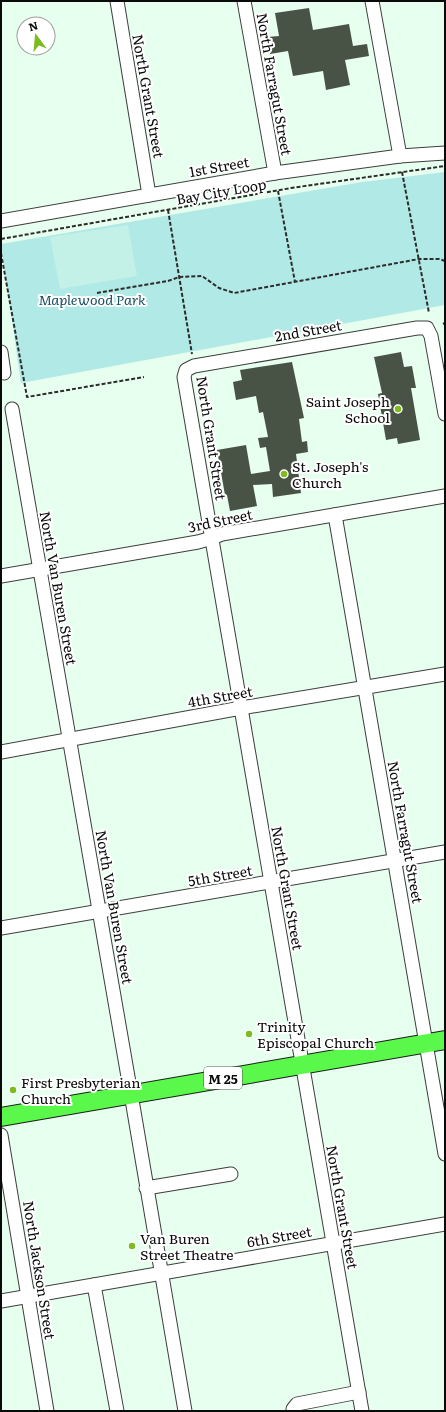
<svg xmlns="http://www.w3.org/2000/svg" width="446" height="1412" font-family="Literata,serif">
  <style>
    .green { fill: #b1e9e6 }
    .pitch { fill: #c3f0e7 }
    .building { fill: #485346 }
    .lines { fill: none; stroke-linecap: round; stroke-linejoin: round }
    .minor-casing { stroke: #3d3d3d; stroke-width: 15 }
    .highway-casing { stroke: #1b1b1b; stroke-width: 20 }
    .path { stroke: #2c2c2c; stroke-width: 2; stroke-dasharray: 4 2; stroke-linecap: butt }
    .minor { stroke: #fff; stroke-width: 13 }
    .highway { stroke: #5bf84c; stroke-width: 18 }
    .poi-dot { fill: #7cbc20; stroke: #fff; stroke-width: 1.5 }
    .labels { text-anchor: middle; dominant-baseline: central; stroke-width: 4; stroke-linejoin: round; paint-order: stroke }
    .shield { fill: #fff; stroke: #545454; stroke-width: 1 }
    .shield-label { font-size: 13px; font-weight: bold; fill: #0a0a0a }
    .street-label { font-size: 14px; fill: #0a0a0a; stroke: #fff }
    .park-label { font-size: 14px; font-style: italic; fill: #1a5062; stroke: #fff }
    .poi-label { font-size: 14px; fill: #0a0a0a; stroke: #fff; text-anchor: start }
  </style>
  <rect width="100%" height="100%" fill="#e7ffee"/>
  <!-- green -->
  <path class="green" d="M445 172V305L21 383 1 244 362 182Z"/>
  <!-- pitch -->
  <path class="pitch" d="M128 225 137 276 60 289 50 237Z"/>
  <!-- building -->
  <g class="building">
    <path d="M309 8 313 30 349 24 353 46 367 44 369 56 345 60 350 85 326 90 323 71 293 76 288 51 270 54 267 37 279 36 275 13Z"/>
    <path d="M401 352 404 367 412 366 416 388H411L420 440 398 444 397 438 386 440 378 394 382 393 374 357Z"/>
    <path d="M292 362 304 418 299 419 302 442 307 441 308 452 296 454 301 493 273 497 272 484 253 485 257 506 230 511 227 495H225L217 450 246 445 251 474 270 471 266 447 260 448 258 438 268 437 263 412 259 413 256 396 236 400 233 382 242 380 240 370Z"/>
  </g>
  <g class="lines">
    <!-- minor casing -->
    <g class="minor-casing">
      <g id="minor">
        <path d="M117 1 149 195"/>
        <path d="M244 1 275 173"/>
        <path d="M372 1 400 156"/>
        <path d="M1 221 275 173 400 156 445 153"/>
        <path d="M1 352 4 373"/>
        <path d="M12 409 131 1094 185 1411"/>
        <path d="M335 515 445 1154"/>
        <path d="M1 576 198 542 212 538 222 534 445 496"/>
        <path d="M1 752 241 708 445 674"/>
        <path d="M1 928 445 852"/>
        <path d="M1 1135 47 1411"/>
        <path d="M146 1188 231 1174"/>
        <path d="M94 1285 117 1411"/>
        <path d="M1 1301 445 1224"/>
        <path d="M293 1411V1409L297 1404 359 1392"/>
        <path d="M362 1411 184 377 186 370 194 366 417 328H427L431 336 445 414"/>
      </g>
    </g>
    <!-- highway casing -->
    <g class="highway-casing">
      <path id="highway" d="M1 1117 445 1040"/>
    </g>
    <!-- path -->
    <g class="path">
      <path d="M402 172 429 313"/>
      <path d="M278 191 295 282"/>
      <path d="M168 210 192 354"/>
      <path d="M1 239 291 188 445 166"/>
      <path d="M1 253 27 397 144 377"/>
      <path d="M97 293 168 281 179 277 202 276 219 288 234 293 419 259H439L445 261"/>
      <path d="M443 324 445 323"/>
    </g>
    <!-- minor -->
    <use href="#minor" class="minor"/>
    <!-- highway -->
    <use href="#highway" class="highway"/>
  </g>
  <!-- markers -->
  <g class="poi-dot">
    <circle cx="398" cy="409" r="4"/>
    <circle cx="284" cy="474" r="4"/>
    <circle cx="249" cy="1034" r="4"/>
    <circle cx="13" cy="1090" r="4"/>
    <circle cx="132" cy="1246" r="4"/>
  </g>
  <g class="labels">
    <!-- shield labels -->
    <rect class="shield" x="204" y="1067" width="38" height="22" rx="3"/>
    <g class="shield-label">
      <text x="223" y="1078">M 25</text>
    </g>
    <!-- street labels -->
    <g class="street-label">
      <text transform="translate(275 84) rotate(80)">North Farragut Street</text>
      <text transform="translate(149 96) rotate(80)">North Grant Street</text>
      <text transform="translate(219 166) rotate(-10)">1st Street</text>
      <text transform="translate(221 191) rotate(-10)">Bay City Loop</text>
      <text transform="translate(308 330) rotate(-10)">2nd Street</text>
      <text transform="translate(212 438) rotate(81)">North Grant Street</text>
      <text transform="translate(220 520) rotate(-12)">3rd Street</text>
      <text transform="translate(59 588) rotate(80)">North Van Buren Street</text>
      <text transform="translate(220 696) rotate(-10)">4th Street</text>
      <text transform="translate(406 832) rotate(80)">North Farragut Street</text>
      <text transform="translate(220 875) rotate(-10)">5th Street</text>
      <text transform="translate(288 888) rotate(80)">North Grant Street</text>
      <text transform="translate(115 907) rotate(80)">North Van Buren Street</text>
      <text transform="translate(343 1207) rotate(80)">North Grant Street</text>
      <text transform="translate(279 1236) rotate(-10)">6th Street</text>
      <text transform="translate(40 1270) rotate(81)">North Jackson Street</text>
    </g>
    <!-- park labels -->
    <g class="park-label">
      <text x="92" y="299">Maplewood Park</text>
    </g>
    <!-- poi labels -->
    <g class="poi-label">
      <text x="390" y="401" text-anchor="end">Saint Joseph<tspan x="390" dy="16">School</tspan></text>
      <text x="292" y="466">St. Joseph's<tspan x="292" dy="16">Church</tspan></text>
      <text x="257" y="1026">Trinity<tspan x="257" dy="16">Episcopal Church</tspan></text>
      <text x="21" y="1082">First Presbyterian<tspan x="21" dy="16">Church</tspan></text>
      <text x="140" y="1238">Van Buren<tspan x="140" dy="16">Street Theatre</tspan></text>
    </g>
  </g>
  <!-- border -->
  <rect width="446" height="1412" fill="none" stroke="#0a0a0a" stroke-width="4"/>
  <!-- north arrow -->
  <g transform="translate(36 36) rotate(344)"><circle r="19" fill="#ffffff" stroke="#9d9d9d"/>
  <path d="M0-3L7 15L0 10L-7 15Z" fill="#7cbc20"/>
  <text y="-6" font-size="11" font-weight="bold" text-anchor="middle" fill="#0a0a0a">N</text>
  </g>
</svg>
